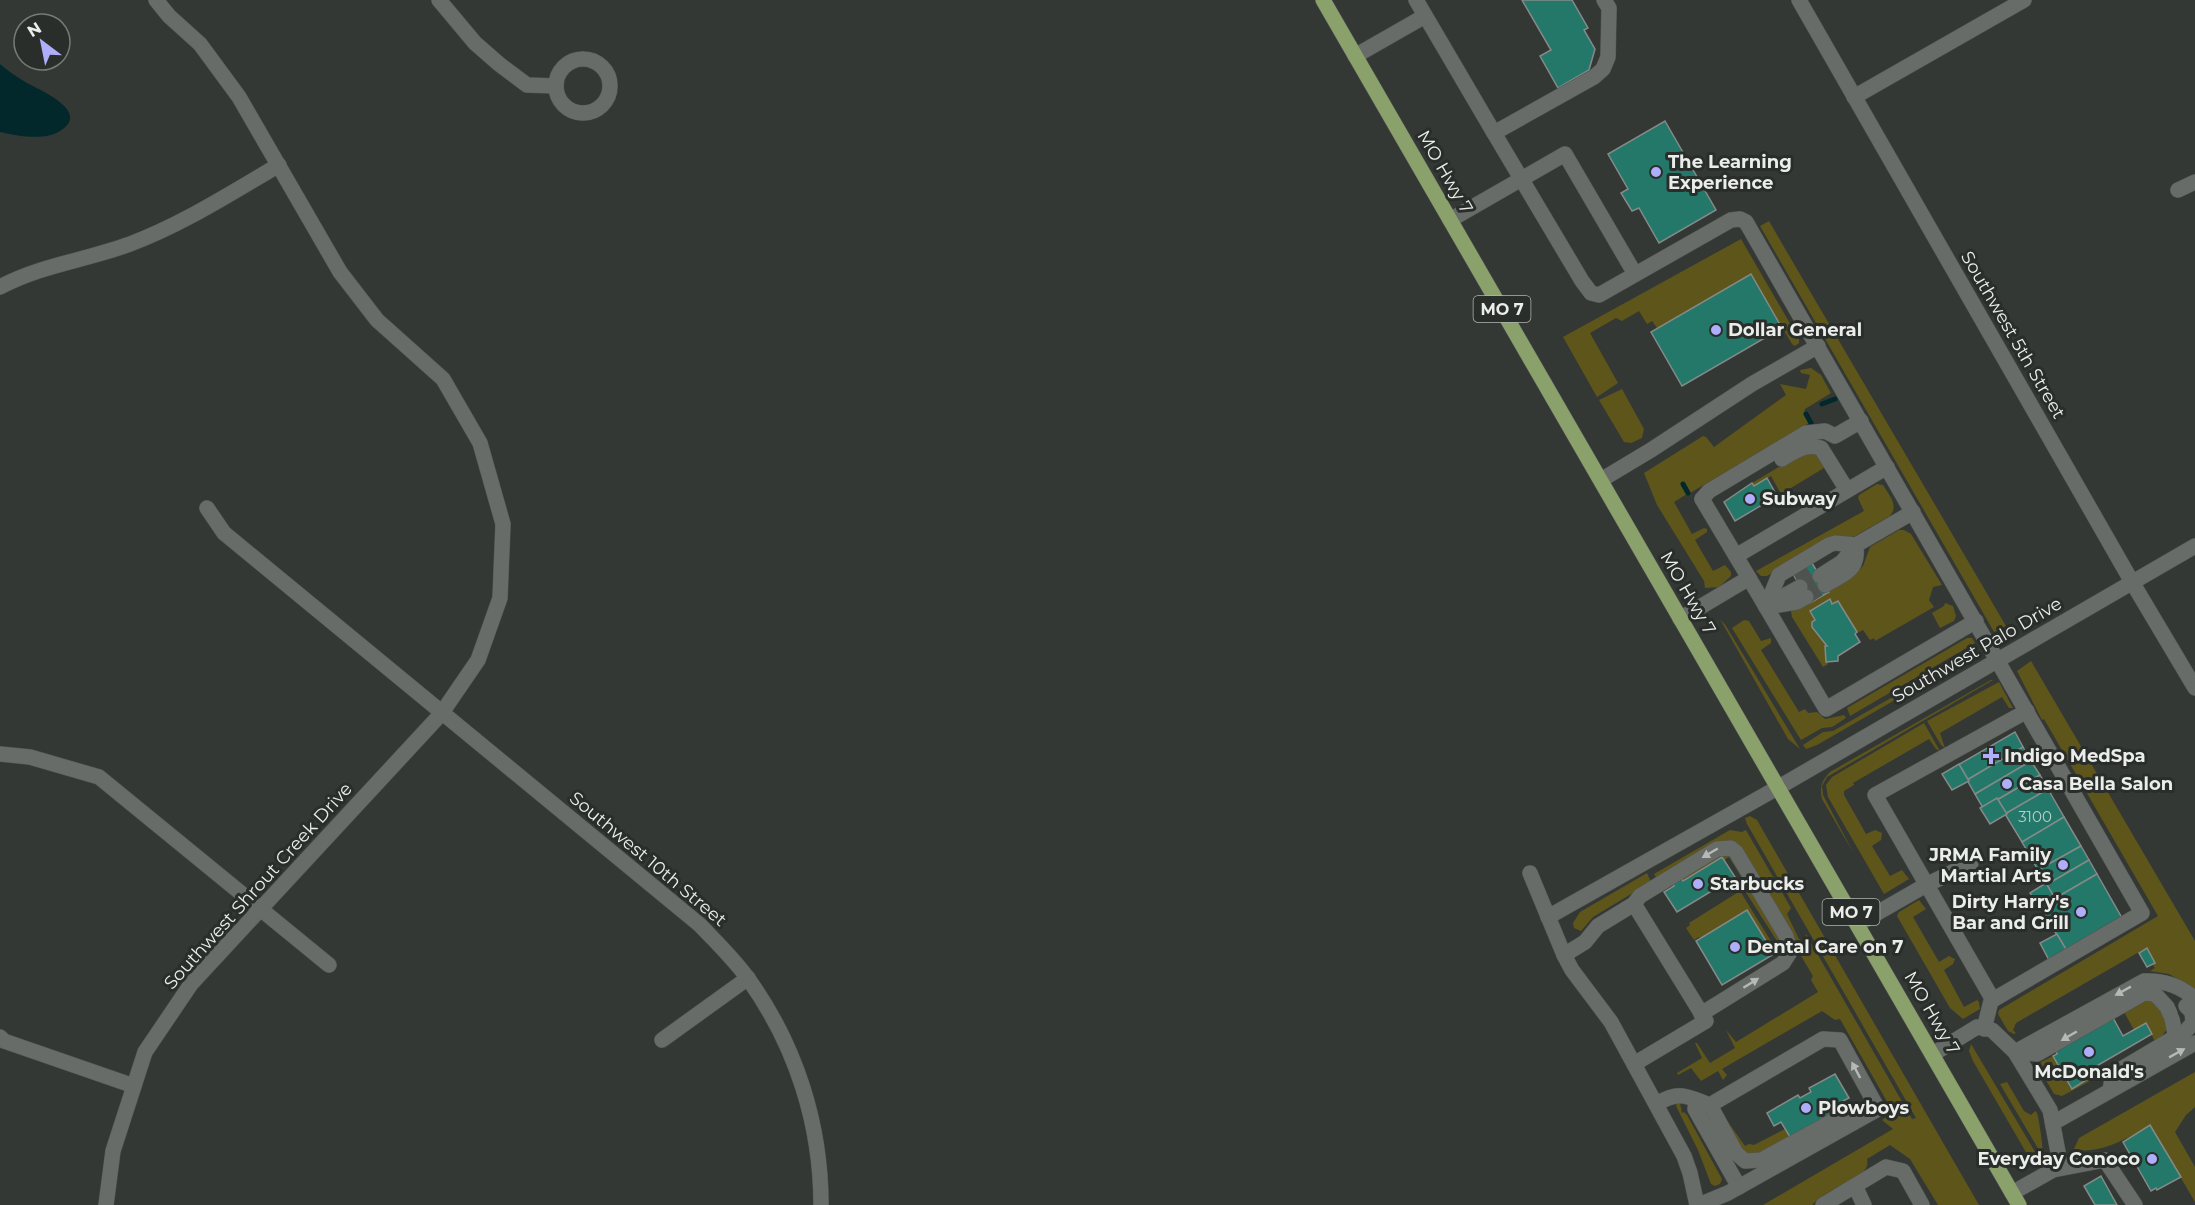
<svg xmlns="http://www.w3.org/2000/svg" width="2195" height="1205" font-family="Montserrat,sans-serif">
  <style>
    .green { fill: #5e551a }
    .water { fill: #02282b }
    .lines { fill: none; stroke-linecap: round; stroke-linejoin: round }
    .stream { stroke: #02282b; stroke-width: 5 }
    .building { fill: #247869; stroke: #848a88; stroke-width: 1.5 }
    .minor-tunnel { stroke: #4f5350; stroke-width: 15; stroke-dasharray: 15 8; stroke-linecap: butt }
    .minor-casing { stroke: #515552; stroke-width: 16 }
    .major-casing { stroke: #515552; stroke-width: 16 }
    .minor { stroke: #686c69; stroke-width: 15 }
    .major { stroke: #8ba16c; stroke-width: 15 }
    .oneway { fill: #b7b9b7 }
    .poi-dot { fill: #aeaefa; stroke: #2a2e2b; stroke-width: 2 }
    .labels { text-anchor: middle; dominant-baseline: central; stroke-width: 6; stroke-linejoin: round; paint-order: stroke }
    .number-label { font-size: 15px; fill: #b9d0ca }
    .shield { fill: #2a2e2b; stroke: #b1b4b1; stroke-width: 1.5 }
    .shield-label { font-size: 16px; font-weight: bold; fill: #ebedeb }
    .poi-label { font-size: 18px; font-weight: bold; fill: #ebedeb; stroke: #2a2e2b; text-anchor: start }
    .street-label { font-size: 18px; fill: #ebedeb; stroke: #2a2e2b }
  </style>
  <rect width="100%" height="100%" fill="#343835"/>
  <!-- green -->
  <g class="green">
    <path d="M1769 221 1794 264 2006 626 1994 632 1993 630 1760 226Z"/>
    <path d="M1741 239 1799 339V343L1795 346 1792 344 1751 274 1657 328 1652 321 1647 324 1639 311 1622 321 1616 318 1590 333 1618 383 1597 397 1563 337Z"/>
    <path d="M1811 368 1821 375 1831 393 1805 409 1804 413 1809 423 1690 493 1684 484 1682 485 1687 494 1674 502 1692 534 1704 528 1707 529V532L1695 540 1713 571 1725 565 1731 572V576L1719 587 1705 588 1704 581 1657 505 1644 473 1703 436 1706 437 1714 447 1786 395 1780 384 1806 389 1810 375 1801 373 1800 370Z"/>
    <path d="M1622 389 1644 429 1642 438 1631 443 1624 442 1599 400Z"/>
    <path d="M1816 451 1835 477 1831 479 1824 468 1781 494 1771 476 1754 486 1752 483 1799 455Z"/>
    <path d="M1877 484 1883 485C1889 495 1899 505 1890 516L1855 536 1795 559 1767 576H1761L1756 571 1864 511 1858 498 1859 495Z"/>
    <path d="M1899 530H1904L1911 534 1942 585 1933 587 1929 600 1934 607 1875 641 1874 638 1870 640 1863 630 1855 634 1857 632 1838 601 1832 604 1829 600 1810 612 1815 620 1812 622V627L1827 646H1825L1828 664 1823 667 1792 617 1791 611 1857 572 1863 566 1870 547Z"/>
    <path d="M1945 603 1953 606 1956 616 1954 621 1940 628 1932 613 1944 606Z"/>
    <path d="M1720 619 1726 626 1800 749 1788 739Z"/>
    <path d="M1744 620 1749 621 1761 641 1771 638V643L1761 650 1799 712 1805 709 1808 713 1817 712 1825 719 1844 715 1846 718 1832 727 1822 728 1801 740 1732 628Z"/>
    <path d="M1967 638H1972L1975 643 1850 716 1847 708Z"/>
    <path d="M1975 650 1966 659 1817 745 1806 749 1803 745 1823 732 1833 731Z"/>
    <path d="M2031 661 2195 941V989L2169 974 2150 971 2155 968 2152 964 2155 962 2146 948 2016 1023 2013 1030 2016 1033 2014 1034 2008 1031 1998 1014 1999 1010 2158 916 2044 719 2042 720 2041 718 2017 671Z"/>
    <path d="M1991 680H1993L1827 777 1822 786 1823 795 1854 854 1822 799C1819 788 1822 780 1830 772Z"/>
    <path d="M1999 682 2013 708H2009L2002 697 1940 733 1945 748 1941 745 1927 721Z"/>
    <path d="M1924 723 1940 751 1936 749 1929 739 1853 783 1854 785 1844 791V795L1866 834 1875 830 1882 833 1881 840 1872 846 1890 876 1902 870 1909 879 1884 894 1828 797 1826 785 1832 777Z"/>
    <path d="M1750 816 1757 820 1979 1205H1938L1910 1159 1890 1145 1867 1159C1868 1164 1867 1168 1863 1172 1847 1185 1826 1190 1812 1205H1763L1893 1129 1882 1120 1893 1112 1840 1019 1835 1020 1822 1011 1722 1069 1727 1075 1723 1080 1718 1071 1701 1081 1691 1068 1678 1075 1677 1073 1702 1058 1695 1043H1697L1710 1063 1735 1048 1726 1030 1736 1042 1818 992 1811 980 1813 976 1798 951 1795 941 1729 841 1720 842 1657 879 1654 874 1730 830 1742 832 1746 830 1791 908 1787 914 1799 939 1802 941H1805L1806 934 1912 1119 1916 1118 1747 824 1745 818Z"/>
    <path d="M1718 854 1729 855 1781 940 1784 952 1738 880 1742 878 1729 857 1724 860 1722 857 1683 881 1681 877Z"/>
    <path d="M1647 873 1651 882 1593 917 1581 931 1574 928 1573 923 1580 912Z"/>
    <path d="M1740 891 1777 951 1774 954 1699 937 1694 940 1686 928 1690 925 1689 923Z"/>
    <path d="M1919 900 1926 909 1913 917 1939 962 1949 956 1955 959 1953 964 1944 970 1964 1007 1977 1000 1979 1002 1980 1009 1963 1019 1950 1008 1897 916 1899 912Z"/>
    <path d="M2145 999H2152L2169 1021 2167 1029 2156 1044 2146 1023 2134 1030 2123 1010Z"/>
    <path d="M1971 1044 2034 1150 2039 1160 2033 1159 2027 1154 1973 1061 1969 1051Z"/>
    <path d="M2053 1056 2071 1088 2088 1079 2090 1081 2062 1096 2054 1094 2039 1068 2041 1062Z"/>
    <path d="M2195 1072V1107L2186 1115 2175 1132 2195 1167V1202L2150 1125C2131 1137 2097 1156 2074 1149L2079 1138Z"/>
    <path d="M2007 1082 2024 1111 2031 1115 2035 1111 2037 1113C2039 1118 2044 1153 2043 1157L2000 1084Z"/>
    <path d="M1677 1103H1680L1682 1113 1684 1112 1687 1115 1722 1179 1720 1184 1715 1186 1711 1184 1698 1150 1676 1106Z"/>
    <path d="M1728 1122 1745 1146 1749 1144 1754 1145 1785 1129 1790 1137 1762 1156 1746 1155 1727 1123Z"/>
  </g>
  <!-- water -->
  <path class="water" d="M0 64C8 71 17 77 27 83 40 90 92 112 60 131 45 141 17 136 0 132Z"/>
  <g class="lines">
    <!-- stream -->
    <g class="stream">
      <path d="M1822 404 1835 399"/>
      <path d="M1806 414 1811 423"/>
      <path d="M1683 484 1688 493"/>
    </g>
  </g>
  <!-- building -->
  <g class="building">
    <path d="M1522 0H1572L1588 28 1584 30 1595 49 1589 70 1558 88 1540 56 1551 50Z"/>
    <path d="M1665 121 1716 210 1659 243 1639 208 1632 211 1621 193 1628 189 1608 154Z"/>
    <path d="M1751 274 1782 328 1682 386 1651 332Z"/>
    <path d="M1767 478 1777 496 1735 521 1724 502 1752 483 1754 486Z"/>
    <path d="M1812 563 1829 592 1810 603 1793 574Z"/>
    <path d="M1830 599 1832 604 1838 601 1857 632 1855 634 1860 642 1838 656V661L1826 662 1825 646H1827L1812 627V622L1815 620 1810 611Z"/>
    <path d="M2015 732 2023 747 1967 780 1958 765Z"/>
    <path d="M2023 747 2031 761 1975 794 1967 780Z"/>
    <path d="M2031 761 2040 775 1983 808 1975 794Z"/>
    <path d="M1959 764 1969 781 1952 790 1942 774Z"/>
    <path d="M2040 775 2048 789 2005 814 1997 800Z"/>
    <path d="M2048 789 2064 817 2022 842 2005 814Z"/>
    <path d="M1997 798 2007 814 1990 824 1980 808Z"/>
    <path d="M2064 817 2081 846 2038 870 2022 842Z"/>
    <path d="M2081 846 2089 860 2046 885 2038 870Z"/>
    <path d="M1722 857 1735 877 1677 912 1664 892 1674 886 1672 882 1681 877 1683 881Z"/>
    <path d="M2089 860 2097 874 2054 899 2046 885Z"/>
    <path d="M2097 874 2122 918 2066 950 2040 907Z"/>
    <path d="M2046 883 2056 900 2040 909 2030 893Z"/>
    <path d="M1747 910 1774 954 1722 985 1696 941Z"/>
    <path d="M2057 934 2067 951 2049 960 2040 943Z"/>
    <path d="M2147 948 2155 963 2147 967 2139 953Z"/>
    <path d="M2112 1016 2123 1036 2146 1023 2152 1034 2093 1068 2095 1071 2089 1075 2091 1077 2072 1089 2053 1056 2057 1054 2055 1050Z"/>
    <path d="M1835 1074 1849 1098 1835 1105 1838 1110 1790 1137 1781 1122 1774 1126 1767 1113 1798 1095 1800 1098 1811 1092 1809 1088Z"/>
    <path d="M2150 1125 2181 1177 2157 1190 2156 1188 2151 1191 2123 1142Z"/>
    <path d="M2101 1176 2117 1205H2095L2084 1186Z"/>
  </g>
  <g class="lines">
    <!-- minor-tunnel -->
    <g class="minor-tunnel">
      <path d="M1795 577 1814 566"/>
      <path d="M1800 587 1820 576"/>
      <path d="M1806 597 1825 585"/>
    </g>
    <!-- minor casing -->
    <g class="minor-casing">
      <g id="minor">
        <path d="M439 0 475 43 499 64 527 85 556 86"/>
        <path d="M1416 0 1494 133 1594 77 1603 69 1608 57 1609 8 1604 0"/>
        <path d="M1799 0 2132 582 2195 688"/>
        <path d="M1355 56 1425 16"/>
        <circle cx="583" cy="86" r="27"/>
        <path d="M1854 97 2024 0"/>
        <path d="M1494 133 1582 281 1591 293 1599 295 1731 220 1740 219 1746 222 2142 913 1991 1001 1984 1029"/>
        <path d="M2178 190 2195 182"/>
        <path d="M1450 220 1565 154 1635 274"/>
        <path d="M0 287C41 265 87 260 130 244 183 224 231 193 279 165"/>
        <path d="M1782 459C1795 451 1806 443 1821 448L1847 490"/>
        <path d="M1601 480 1651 450 1752 384 1818 346"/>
        <path d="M1702 499 1709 491 1806 433 1825 431 1835 436 1861 421"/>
        <path d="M1702 499 1749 578"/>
        <path d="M207 508 224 533 700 925C717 943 735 960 749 980 796 1046 821 1124 821 1205"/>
        <path d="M1736 556 1887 467"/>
        <path d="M1820 576 1842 562 1856 545"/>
        <path d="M1825 585C1845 573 1859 571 1856 545"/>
        <path d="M1773 602 1800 587"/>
        <path d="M1766 607 1779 575 1829 545 1835 543 1856 545 1913 512"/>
        <path d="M1766 607 1797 602 1806 597"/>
        <path d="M1680 619 1749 578 1826 709 1976 621"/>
        <path d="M0 754 30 757 99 777 329 965"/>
        <path d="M1530 873 1564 955 1572 970 1611 1022 1684 1156 1690 1173 1697 1205"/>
        <path d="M1634 904 1640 896 1717 849 1731 848 1736 852 1786 936 1790 952 1783 963 1701 1014"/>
        <path d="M1548 917 1779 787 2195 546"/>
        <path d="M1858 924 1926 885 1971 863"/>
        <path d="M1564 955 1585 942 1598 926 1634 904 1706 1021 1634 1064"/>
        <path d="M1993 1000 1875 795 2027 711"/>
        <path d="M0 1037 4 1041 134 1086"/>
        <path d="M2172 1039 2182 1035 2193 1023 2192 1012 2186 1006"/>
        <path d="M662 1040 748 978"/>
        <path d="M2015 1052 2144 981C2164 980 2180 985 2195 999"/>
        <path d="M2015 1052 2037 1054 2144 993 2155 994 2167 1007 2170 1014"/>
        <path d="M1933 1054 1977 1027 1992 1030 2015 1052 2050 1110 2061 1168"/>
        <path d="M2110 1090 2113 1074 2172 1039 2175 1034 2172 1019"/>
        <path d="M1696 1100 1695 1109 1739 1187"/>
        <path d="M1656 1104C1680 1090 1686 1096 1710 1105L1736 1153 1745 1161 1761 1160 1833 1121 1853 1123"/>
        <path d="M2053 1123 2195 1043"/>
        <path d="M1855 1186 1864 1205"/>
        <path d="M2012 1193 2053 1170 2105 1160 2135 1205"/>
        <path d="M106 1205 113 1151 145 1052 191 984 441 714 478 660 500 598 503 524 480 443 443 379 377 320 340 272 239 97 200 44 169 16 156 0"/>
        <path d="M1699 1205 1728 1193 1878 1109 1840 1040 1823 1039 1710 1105"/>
        <path d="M1823 1205 1886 1167 1903 1171 1922 1205"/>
      </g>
    </g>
    <!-- major casing -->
    <g class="major-casing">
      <path id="major" d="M1323 0 2019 1205"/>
    </g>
    <!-- minor -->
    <use href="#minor" class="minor"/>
    <!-- major -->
    <use href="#major" class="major"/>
  </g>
  <!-- one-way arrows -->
  <defs><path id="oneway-solid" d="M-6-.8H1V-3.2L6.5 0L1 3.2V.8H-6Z" transform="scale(1.5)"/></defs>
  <g class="oneway">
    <use href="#oneway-solid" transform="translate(1710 853) rotate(150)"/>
    <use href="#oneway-solid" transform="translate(1751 983) rotate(-32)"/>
    <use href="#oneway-solid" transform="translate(2123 991) rotate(151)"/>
    <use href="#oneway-solid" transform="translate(2069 1036) rotate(150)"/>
    <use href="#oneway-solid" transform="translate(2177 1053) rotate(-29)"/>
    <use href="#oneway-solid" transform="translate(1856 1070) rotate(-118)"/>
  </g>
  <!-- markers -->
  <g class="poi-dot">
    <circle cx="1656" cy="172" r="6"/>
    <circle cx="1716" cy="330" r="6"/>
    <circle cx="1750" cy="499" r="6"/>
    <path d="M1988 747h6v6h6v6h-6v6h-6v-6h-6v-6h6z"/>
    <circle cx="2007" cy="784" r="6"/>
    <circle cx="2063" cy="865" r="6"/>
    <circle cx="1698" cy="884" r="6"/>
    <circle cx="2081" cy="912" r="6"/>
    <circle cx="1735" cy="947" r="6"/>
    <circle cx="2089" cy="1052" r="6"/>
    <circle cx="1806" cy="1108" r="6"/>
    <circle cx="2152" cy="1159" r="6"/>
  </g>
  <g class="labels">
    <!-- number labels -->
    <g class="number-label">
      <text x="2035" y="816">3100</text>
    </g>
    <!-- shield labels -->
    <g class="shield">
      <rect x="1473.5" y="296" width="57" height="26" rx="4.5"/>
      <rect x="1822.5" y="899" width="57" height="26" rx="4.5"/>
    </g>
    <g class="shield-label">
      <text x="1502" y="309">MO 7</text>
      <text x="1851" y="912">MO 7</text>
    </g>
    <!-- poi labels -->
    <g class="poi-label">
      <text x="1668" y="162">The Learning<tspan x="1668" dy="21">Experience</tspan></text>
      <text x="1728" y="330">Dollar General</text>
      <text x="1762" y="499">Subway</text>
      <text x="2004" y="756">Indigo MedSpa</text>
      <text x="2019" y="784">Casa Bella Salon</text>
      <text x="2051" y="855" text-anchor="end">JRMA Family<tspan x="2051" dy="21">Martial Arts</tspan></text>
      <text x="1710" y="884">Starbucks</text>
      <text x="2069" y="902" text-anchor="end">Dirty Harry's<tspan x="2069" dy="21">Bar and Grill</tspan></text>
      <text x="1747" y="947">Dental Care on 7</text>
      <text x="2089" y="1072" text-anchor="middle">McDonald's</text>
      <text x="1818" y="1108">Plowboys</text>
      <text x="2140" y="1159" text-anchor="end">Everyday Conoco</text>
    </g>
    <!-- street labels -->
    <g class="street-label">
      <text transform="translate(1445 172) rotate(60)">MO Hwy 7</text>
      <text transform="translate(2013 335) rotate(60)">Southwest 5th Street</text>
      <text transform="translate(1688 593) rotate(60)">MO Hwy 7</text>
      <text transform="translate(1977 650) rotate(-30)">Southwest Palo Drive</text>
      <text transform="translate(648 859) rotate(40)">Southwest 10th Street</text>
      <text transform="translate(258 886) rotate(-48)">Southwest Shrout Creek Drive</text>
      <text transform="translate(1932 1013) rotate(60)">MO Hwy 7</text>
    </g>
  </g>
  <!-- north arrow -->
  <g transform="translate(42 42) rotate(328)"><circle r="28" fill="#2a2e2b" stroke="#777a78" stroke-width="1.5"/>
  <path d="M0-4.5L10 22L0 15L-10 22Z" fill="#aeaefa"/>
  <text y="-9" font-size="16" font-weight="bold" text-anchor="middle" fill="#ebedeb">N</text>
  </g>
</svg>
